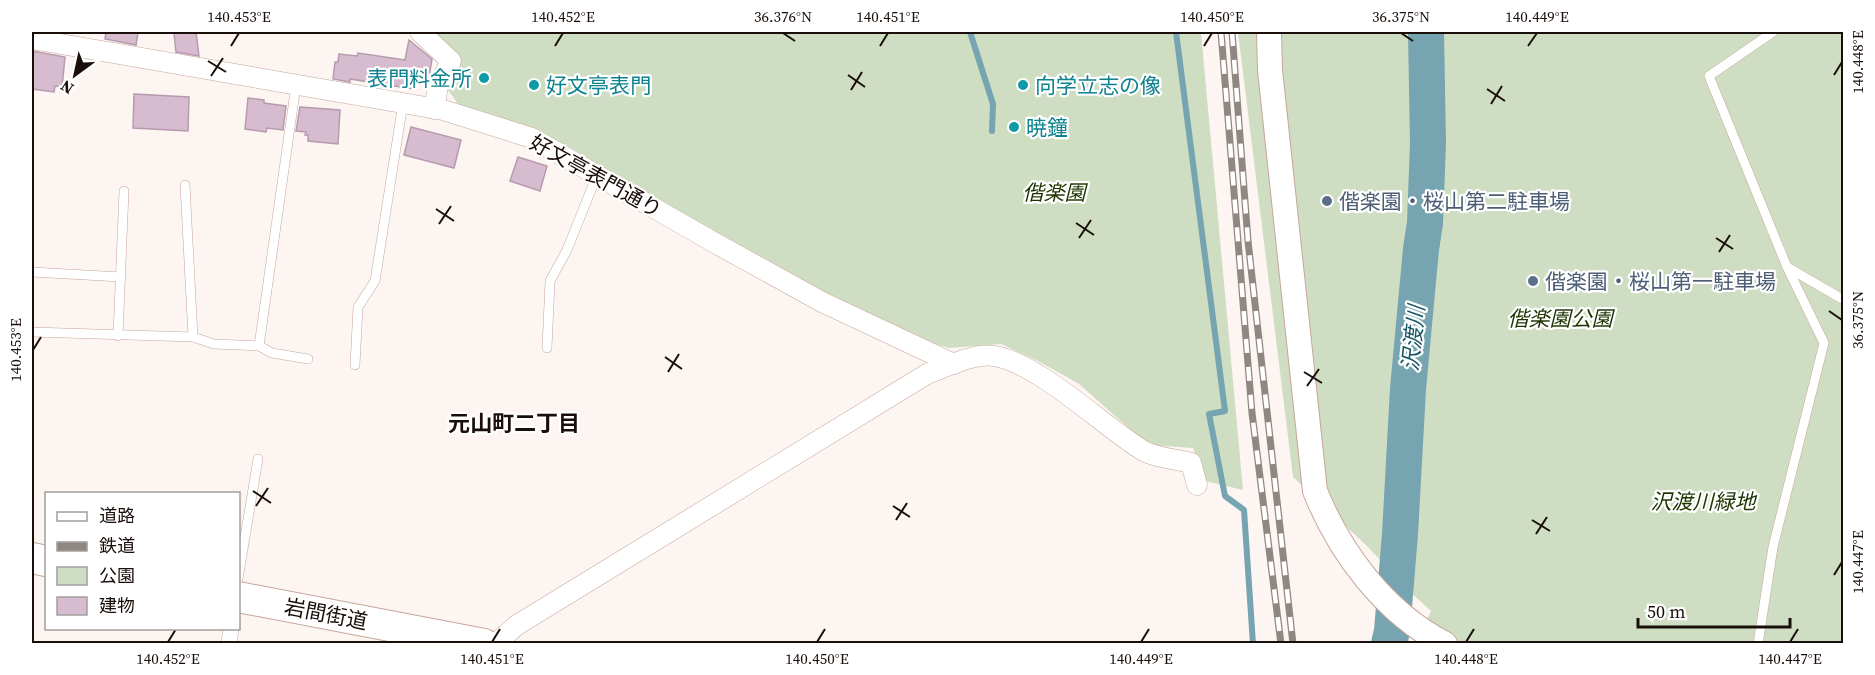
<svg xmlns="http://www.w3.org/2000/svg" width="1875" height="675" font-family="'Source Serif 4','Noto Sans JP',serif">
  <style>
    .green { fill: #cfdec2 }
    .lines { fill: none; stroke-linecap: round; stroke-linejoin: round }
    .stream { stroke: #76a4b1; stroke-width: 6 }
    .river { stroke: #76a4b1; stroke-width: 36 }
    .building { fill: #d7bbcf; stroke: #b69baf; stroke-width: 1.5 }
    .service-casing { stroke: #c7a699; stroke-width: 10 }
    .pedestrian-casing { stroke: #c7a699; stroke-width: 16 }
    .minor-casing { stroke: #c7a699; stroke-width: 21 }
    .tertiary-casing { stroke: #c7a699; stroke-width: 26 }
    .primary-casing { stroke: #c7a699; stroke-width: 32 }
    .service { stroke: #fff; stroke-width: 9 }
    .pedestrian { stroke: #fff; stroke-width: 15 }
    .minor { stroke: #fff; stroke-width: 20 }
    .tertiary { stroke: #fff; stroke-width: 24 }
    .primary { stroke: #fff; stroke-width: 30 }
    .rail-casing { stroke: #908783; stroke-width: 7 }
    .rail { stroke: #fff; stroke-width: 4.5; stroke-dasharray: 14; stroke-linecap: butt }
    .ticks { fill: none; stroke: #190e09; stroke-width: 2 }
    .culture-dot { fill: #0f9aa8; stroke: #fff; stroke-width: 2 }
    .service-dot { fill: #5c6f8a; stroke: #fff; stroke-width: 2 }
    .labels { text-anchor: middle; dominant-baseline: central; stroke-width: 4.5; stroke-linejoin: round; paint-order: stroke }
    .culture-label { font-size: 21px; fill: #0d838f; stroke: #fff; text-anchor: start }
    .street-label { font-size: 21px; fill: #190e09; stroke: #fff }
    .park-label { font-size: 21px; font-style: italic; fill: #1e3400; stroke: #fff }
    .service-label { font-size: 21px; fill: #4e5e75; stroke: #fff; text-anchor: start }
    .water-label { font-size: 22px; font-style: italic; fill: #165564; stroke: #fff }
    .neighbourhood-label { font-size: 22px; font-weight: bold; fill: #190e09; stroke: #fff }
    .neatline { fill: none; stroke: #190e09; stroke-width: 2 }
    .ticks-label { font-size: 15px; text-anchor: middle; fill: #190e09 }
  </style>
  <rect width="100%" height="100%" fill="#fcf5f2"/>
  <!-- green -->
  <g class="green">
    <path d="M429 32H1201L1243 490 1205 481 1193 448 1148 445 1079 384 1038 361 1001 344 949 348 909 336 461 108 443 83 461 58Z"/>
    <path d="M1238 32H1843V643H1417L1431 611 1407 589 1367 546 1293 477Z"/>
  </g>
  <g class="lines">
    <!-- stream -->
    <g class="stream">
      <path d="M970 32 993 104 992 131"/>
      <path d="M1176 32 1225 411 1209 414 1225 496 1244 510 1253 644"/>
    </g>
    <!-- river -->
    <path class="river" d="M1389 644 1392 631 1400 534 1408 389 1421 249 1425 223 1428 143 1426 32"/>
  </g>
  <!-- building -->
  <g class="building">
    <path d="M106 32H138L136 45 105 39Z"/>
    <path d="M187 32H196L199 56 176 52 174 33Z"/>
    <path d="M409 40 432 59 429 77 416 74 413 89 350 79V82L333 79 335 62H338L339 54 357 56 358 53 405 60Z"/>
    <path d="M32 51 65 57 62 87 55 86 54 92 32 89Z"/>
    <path d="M134 94 189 97 188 131 133 128Z"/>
    <path d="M248 98 264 100V103L286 106 283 130 267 128 266 132 245 129Z"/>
    <path d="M300 107 340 110 338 144 308 141V135H305L306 132 296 131Z"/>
    <path d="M411 127 461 140 454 168 404 155Z"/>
    <path d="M518 157 547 166 540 191 510 181Z"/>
  </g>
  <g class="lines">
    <!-- service casing -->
    <g class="service-casing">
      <g id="service">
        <path d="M185 185 193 337"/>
        <path d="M1787 267 1844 300"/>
        <path d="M32 272 121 277"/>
        <path d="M32 332 193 337 214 344 259 346 272 353 308 359"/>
        <path d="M118 336 124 191"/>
        <path d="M259 346 296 85"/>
        <path d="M547 348 550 281 567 250 597 175"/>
        <path d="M355 365 358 307 375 281 403 103"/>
        <path d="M238 579 258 459"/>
        <path d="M1758 644 1773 547 1824 343 1787 267 1709 76 1773 32"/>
      </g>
    </g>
    <!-- pedestrian casing -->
    <g class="pedestrian-casing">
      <path id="pedestrian" d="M229 644 231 628"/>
    </g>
    <!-- minor casing -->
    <g class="minor-casing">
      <g id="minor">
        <path d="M420 32 451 61 438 86 434 109"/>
        <path d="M32 39 443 110 532 138 715 243 822 302 954 364"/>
        <path d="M495 644 517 625 927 374C947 367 972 353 994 356 1037 362 1103 426 1142 450 1155 458 1176 459 1191 463L1197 485"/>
      </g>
    </g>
    <!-- tertiary casing -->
    <g class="tertiary-casing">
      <path id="tertiary" d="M1269 32 1270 70 1315 491C1340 553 1384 612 1445 644"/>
    </g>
    <!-- primary casing -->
    <g class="primary-casing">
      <g id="primary">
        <path d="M32 558 46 561"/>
        <path d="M238 597 484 644"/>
      </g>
    </g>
    <!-- service -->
    <use href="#service" class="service"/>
    <!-- pedestrian -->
    <use href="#pedestrian" class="pedestrian"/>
    <!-- minor -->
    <use href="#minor" class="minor"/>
    <!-- tertiary -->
    <use href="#tertiary" class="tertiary"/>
    <!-- primary -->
    <use href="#primary" class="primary"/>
    <!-- rail casing -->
    <g class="rail-casing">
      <g id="rail">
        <path d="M1221 32 1252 413 1281 644"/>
        <path d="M1232 32 1248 241 1293 644"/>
      </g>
    </g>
    <!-- rail -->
    <use href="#rail" class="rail"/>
  </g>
  <!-- ticks -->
  <path class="ticks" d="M783 33 795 41M1401 33 1413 41M231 46 239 33M555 46 563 33M880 46 888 33M1204 46 1212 33M1528 46 1537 33M208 61 226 72M848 75 865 87M1834 75 1842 62M211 76 223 58M1487 89 1505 101M851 90 862 72M1491 104 1502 86M436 209 454 221M1076 223 1094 235M439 224 451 206M1079 238 1091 220M1716 238 1733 249M1719 252 1730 235M1829 311 1842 320M33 350 41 337M665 357 682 369M668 372 679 354M1304 372 1322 383M1307 386 1319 369M253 491 271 503M256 506 268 488M893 506 910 517M896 520 907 503M1532 520 1550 531M1536 534 1547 517M1834 575 1842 562M168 642 176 629M492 642 500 629M817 642 825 629M1141 642 1149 629M1466 642 1474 629M1790 642 1798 629"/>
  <!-- markers -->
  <g class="culture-dot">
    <circle cx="484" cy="78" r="6"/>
    <circle cx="534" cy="85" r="6"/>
    <circle cx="1023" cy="85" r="6"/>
    <circle cx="1014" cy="127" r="6"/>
  </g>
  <g class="service-dot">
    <circle cx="1327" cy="201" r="6"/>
    <circle cx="1533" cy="281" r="6"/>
  </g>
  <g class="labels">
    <!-- culture labels -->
    <g class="culture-label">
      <text x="472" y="78" text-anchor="end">表門料金所</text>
      <text x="546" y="85">好文亭表門</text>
      <text x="1035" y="85">向学立志の像</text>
      <text x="1026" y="127">暁鐘</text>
    </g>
    <!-- street labels -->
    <g class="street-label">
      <text transform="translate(596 176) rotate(29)">好文亭表門通り</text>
      <text transform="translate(326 614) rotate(11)">岩間街道</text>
    </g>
    <!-- park labels -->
    <g class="park-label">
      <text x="1054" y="192">偕楽園</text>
      <text x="1560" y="318">偕楽園公園</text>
      <text x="1703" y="501">沢渡川緑地</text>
    </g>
    <!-- service labels -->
    <g class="service-label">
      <text x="1339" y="201">偕楽園・桜山第二駐車場</text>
      <text x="1545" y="281">偕楽園・桜山第一駐車場</text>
    </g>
    <!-- water labels -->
    <g class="water-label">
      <text transform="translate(1413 338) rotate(-84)">沢渡川</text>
    </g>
    <!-- neighbourhood labels -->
    <g class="neighbourhood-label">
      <text x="514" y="423">元山町二丁目</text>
    </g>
  </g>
  <!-- border -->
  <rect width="1875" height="675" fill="none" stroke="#ffffff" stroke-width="66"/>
  <!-- legend -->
  <rect x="45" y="492" width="195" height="138" fill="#ffffff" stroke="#a39f9d" stroke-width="1.5"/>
  <rect x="57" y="512" width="30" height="9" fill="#ffffff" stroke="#a39f9d" stroke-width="1.5"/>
  <text x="99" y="522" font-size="18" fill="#190e09">道路</text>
  <rect x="57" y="542" width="30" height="9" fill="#908783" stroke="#a39f9d" stroke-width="1.5"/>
  <text x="99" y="552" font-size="18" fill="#190e09">鉄道</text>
  <rect x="57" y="567" width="30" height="18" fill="#cfdec2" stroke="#a39f9d" stroke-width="1.5"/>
  <text x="99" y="582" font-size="18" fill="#190e09">公園</text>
  <rect x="57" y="597" width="30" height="18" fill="#d7bbcf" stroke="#a39f9d" stroke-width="1.5"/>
  <text x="99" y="612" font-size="18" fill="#190e09">建物</text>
  <!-- north arrow -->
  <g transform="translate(75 75) rotate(213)" stroke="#ffffff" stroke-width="4.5" paint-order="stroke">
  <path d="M0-4.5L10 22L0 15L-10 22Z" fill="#190e09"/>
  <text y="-9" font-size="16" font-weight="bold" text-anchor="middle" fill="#190e09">N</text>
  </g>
  <!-- scale -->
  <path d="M1638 618v9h152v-9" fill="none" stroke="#190e09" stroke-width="3"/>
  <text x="1647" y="618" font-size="18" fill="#190e09" stroke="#ffffff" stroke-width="4.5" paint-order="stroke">50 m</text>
  <rect x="33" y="33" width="1809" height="609" class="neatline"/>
  <g class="ticks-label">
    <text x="239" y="22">140.453°E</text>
    <text x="563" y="22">140.452°E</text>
    <text x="783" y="22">36.376°N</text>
    <text x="888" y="22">140.451°E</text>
    <text x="1212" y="22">140.450°E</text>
    <text x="1401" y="22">36.375°N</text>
    <text x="1537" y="22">140.449°E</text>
    <text transform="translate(1858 62) rotate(-90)" y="5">140.448°E</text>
    <text transform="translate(1858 320) rotate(-90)" y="5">36.375°N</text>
    <text transform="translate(16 350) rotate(-90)" y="5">140.453°E</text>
    <text transform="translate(1858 562) rotate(-90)" y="5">140.447°E</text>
    <text x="168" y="664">140.452°E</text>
    <text x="492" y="664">140.451°E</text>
    <text x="817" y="664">140.450°E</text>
    <text x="1141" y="664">140.449°E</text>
    <text x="1466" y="664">140.448°E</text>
    <text x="1790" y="664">140.447°E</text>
  </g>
</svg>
